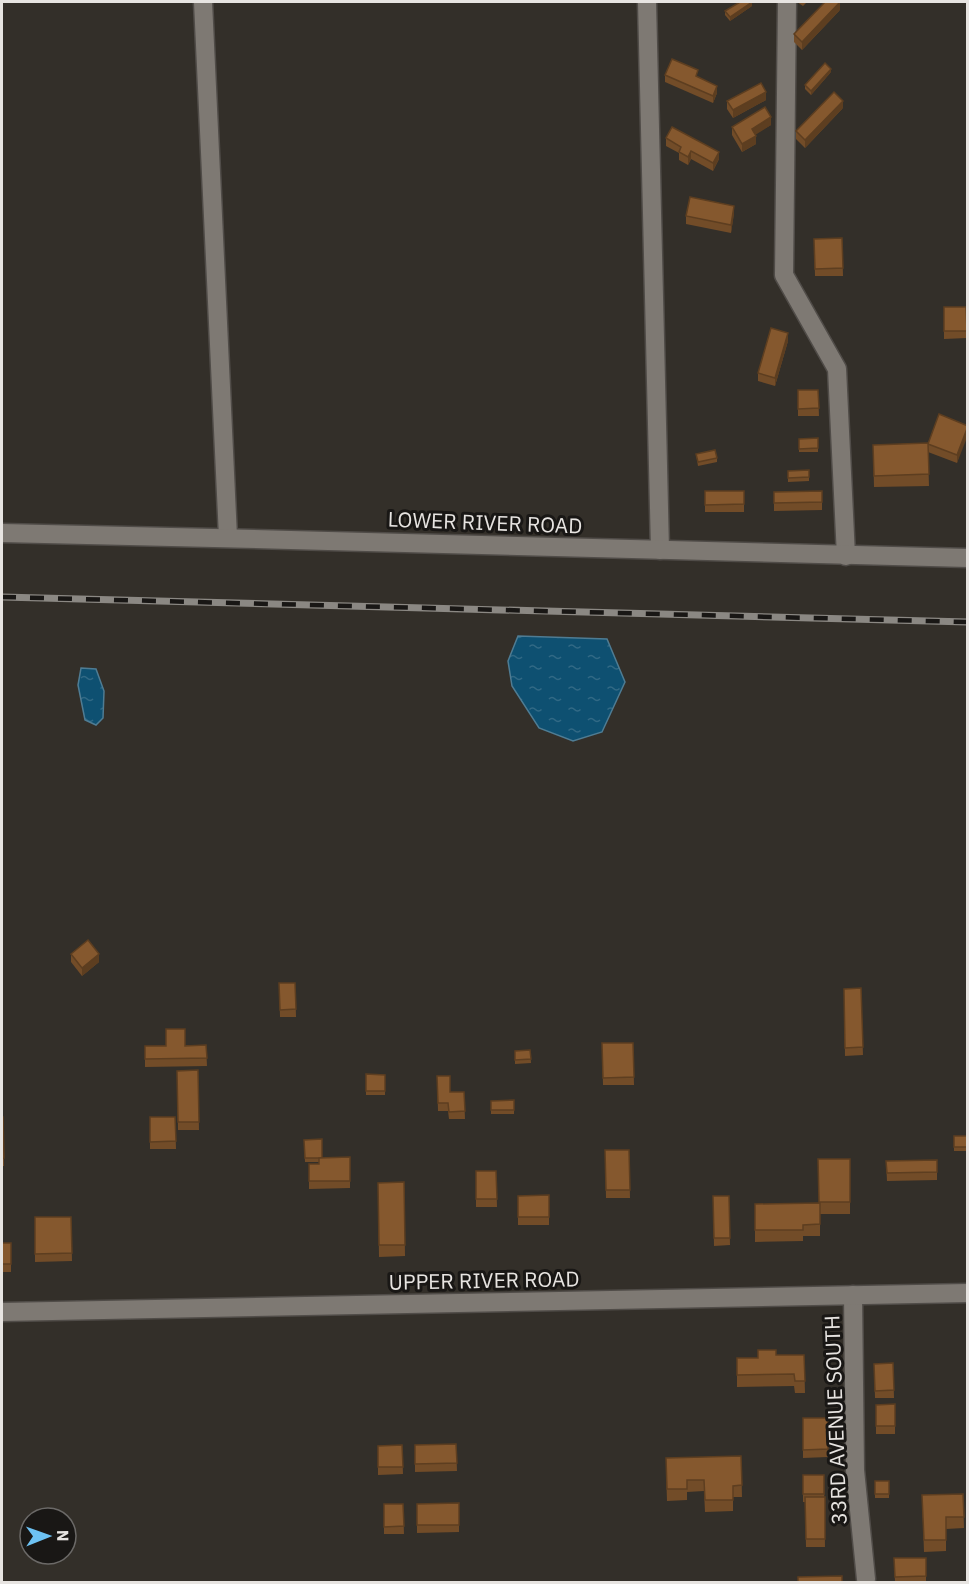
<svg xmlns="http://www.w3.org/2000/svg" width="969" height="1584" font-family="'IBM Plex Sans',sans-serif">
  <style>
    .water { fill: url(#water-ripples); stroke: #4f7c93; stroke-width: 1.5 }
    .lines { fill: none; stroke-linecap: round; stroke-linejoin: round }
    .minor-casing { stroke: #504c48; stroke-width: 21 }
    .minor { stroke: #7e7973; stroke-width: 18 }
    .rail-casing { stroke: #8b8883; stroke-width: 7 }
    .rail { stroke: #191715; stroke-width: 4.5; stroke-dasharray: 14; stroke-linecap: butt }
    .wall { fill: #724c28 }
    .shaded-wall { fill: #5d3e20 }
    .building { fill: #85582e; stroke: #5d3e20; stroke-width: 1.5 }
    .labels { text-anchor: middle; dominant-baseline: central; stroke-width: 6; stroke-linejoin: round; paint-order: stroke }
    .street-label { font-size: 21px; fill: #e7e4e1; stroke: #191715 }
  </style>
  <defs>
    <pattern id="water-ripples" width="26" height="14" patternUnits="userSpaceOnUse" patternTransform="scale(1.5)"><rect width="26" height="14" fill="#0e5071"/><path d="M2 4q2-2 4 0t4 0M15 11q2-2 4 0t4 0" fill="none" stroke="#316985"/></pattern>
  </defs>
  <rect width="100%" height="100%" fill="#332f29"/>
  <!-- water -->
  <g class="water">
    <path d="M518 636 607 639 625 682 602 732 573 741 539 728 512 686 508 661Z"/>
    <path d="M81 668 96 669 104 691 103 718 96 725 85 720 78 685Z"/>
  </g>
  <g class="lines">
    <!-- minor casing -->
    <g class="minor-casing">
      <g id="minor">
        <path d="M203 2 228 537"/>
        <path d="M647 2 660 550"/>
        <path d="M787 2 784 275 837 369 846 556"/>
        <path d="M2 533C324 539 645 552 968 558"/>
        <path d="M853 1295 855 1470 866 1579"/>
        <path d="M2 1312 968 1293"/>
      </g>
    </g>
    <!-- minor -->
    <use href="#minor" class="minor"/>
    <!-- rail casing -->
    <g class="rail-casing">
      <path id="rail" d="M2 597 968 622"/>
    </g>
    <!-- rail -->
    <use href="#rail" class="rail"/>
  </g>
  <!-- wall -->
  <g class="wall">
    <path d="M797 2H807L803 6Z"/>
    <path d="M752 6 730 21 725 15V11Z"/>
    <path d="M840 10 802 50 794 42V34Z"/>
    <path d="M831 72 811 95 805 89V85Z"/>
    <path d="M665 75 698 77 717 93 713 103 665 82Z"/>
    <path d="M766 100 733 118 727 109V101Z"/>
    <path d="M843 108 805 148 796 139V131Z"/>
    <path d="M771 125 755 134 756 144 742 152 732 135V127Z"/>
    <path d="M666 138 719 159 713 171 691 159 688 165 679 160V153L666 146Z"/>
    <path d="M734 213 731 233 686 224V216Z"/>
    <path d="M842 238 843 276H815L814 239Z"/>
    <path d="M944 307H966L967 338 944 339Z"/>
    <path d="M788 341 775 386 758 381V373Z"/>
    <path d="M798 390H818L819 416H798Z"/>
    <path d="M968 426 957 463 928 452 929 486 874 487 873 445 928 443Z"/>
    <path d="M818 438V452H799V439Z"/>
    <path d="M696 454 717 458V462L698 466Z"/>
    <path d="M809 470V481L788 482V471Z"/>
    <rect x="705" y="491" width="39" height="21"/>
    <path d="M822 491V510L774 511V492Z"/>
    <path d="M71 954 99 962 82 976 71 962Z"/>
    <path d="M279 983H295L296 1017H280Z"/>
    <path d="M861 988 863 1055 845 1056 844 989Z"/>
    <path d="M602 1043H633L634 1085H603Z"/>
    <path d="M206 1045 207 1066 145 1067V1046Z"/>
    <path d="M530 1050 531 1063 515 1064V1051Z"/>
    <path d="M198 1070 199 1130H178L177 1071Z"/>
    <path d="M366 1074 385 1075V1095H366Z"/>
    <path d="M437 1076 450 1092H464L465 1119H449L448 1111H438Z"/>
    <path d="M514 1100V1114H491V1101Z"/>
    <path d="M2 1117H3L4 1166H2Z"/>
    <path d="M150 1117H175L176 1149H150Z"/>
    <rect x="954" y="1136" width="14" height="15"/>
    <path d="M304 1140 322 1158 350 1157V1188L309 1189V1164H319V1162H305Z"/>
    <path d="M605 1150H629L630 1198H606Z"/>
    <path d="M850 1159V1214H820V1236H803V1241L755 1242V1204L819 1203Z"/>
    <path d="M937 1160V1180L887 1181 886 1161Z"/>
    <path d="M476 1171H496L497 1207H476Z"/>
    <path d="M404 1182 405 1256 379 1257 378 1183Z"/>
    <path d="M549 1195V1225H518V1196Z"/>
    <path d="M713 1196H729L730 1245 714 1246Z"/>
    <path d="M35 1217H71L72 1261 35 1262Z"/>
    <rect x="2" y="1243" width="9" height="29"/>
    <path d="M776 1355H804L805 1393H795L794 1386 737 1387V1358H758Z"/>
    <path d="M893 1363 894 1398H875L874 1364Z"/>
    <path d="M895 1404V1434H876V1405Z"/>
    <path d="M803 1418H828V1457L803 1458Z"/>
    <path d="M456 1444 457 1471 415 1472V1445Z"/>
    <path d="M402 1445 403 1474 378 1475V1446Z"/>
    <path d="M741 1456 742 1497H733V1511L705 1512 704 1491 687 1492V1500L667 1501 666 1470Z"/>
    <path d="M803 1475H824L825 1547H806L805 1502H803Z"/>
    <rect x="875" y="1481" width="14" height="17"/>
    <path d="M963 1494 964 1528 946 1529V1551L924 1552 922 1495Z"/>
    <path d="M459 1503V1532L417 1533V1504Z"/>
    <path d="M384 1504H403L404 1534H384Z"/>
    <path d="M894 1558H926V1582H895Z"/>
  </g>
  <!-- shaded-wall -->
  <g class="shaded-wall">
    <path d="M752 2V6L730 21V17Z"/>
    <path d="M840 2V10L802 50V42Z"/>
    <path d="M831 69V72L811 95V91Z"/>
    <path d="M717 86V93L713 103V96Z"/>
    <path d="M766 92V100L733 118V110Z"/>
    <path d="M843 101V108L805 148V140Z"/>
    <path d="M771 117V125L752 137V129Z"/>
    <path d="M756 136V144L742 152V144Z"/>
    <path d="M691 151V159L688 165V157Z"/>
    <path d="M719 152V159L713 171V163Z"/>
    <path d="M734 206V213L731 233V225Z"/>
    <path d="M788 333V341L775 386V378Z"/>
    <path d="M968 427V435L957 463V455Z"/>
    <path d="M99 954V962L82 976V968Z"/>
  </g>
  <!-- building -->
  <g class="building">
    <path d="M740 2H752L730 17 725 11Z"/>
    <path d="M825 2H840L802 42 794 34Z"/>
    <path d="M672 59 698 70 696 76 717 86 713 96 665 75Z"/>
    <path d="M825 63 831 69 811 91 805 85Z"/>
    <path d="M761 83 766 92 733 110 727 101Z"/>
    <path d="M834 92 843 101 805 140 796 131Z"/>
    <path d="M765 107 771 117 752 129 756 136 742 144 732 127Z"/>
    <path d="M672 127 719 152 713 163 691 151 688 157 679 152 681 147 666 138Z"/>
    <path d="M690 197 734 206 731 225 686 216Z"/>
    <path d="M842 238 843 268 815 269 814 239Z"/>
    <path d="M944 307H966L967 331H944Z"/>
    <path d="M771 328 788 333 775 378 758 373Z"/>
    <path d="M798 390H818L819 408 798 409Z"/>
    <path d="M939 414 968 426 957 455 928 444Z"/>
    <path d="M818 438V448L799 449V439Z"/>
    <path d="M928 443 929 474 874 476 873 445Z"/>
    <path d="M715 450 717 458 698 462 696 454Z"/>
    <path d="M809 470V477L788 478V471Z"/>
    <path d="M705 491H744V504L705 505Z"/>
    <path d="M822 491V502L774 503V492Z"/>
    <path d="M88 940 99 954 82 968 71 954Z"/>
    <path d="M279 983H295L296 1009 280 1010Z"/>
    <path d="M861 988 863 1047 845 1048 844 989Z"/>
    <path d="M166 1029H185V1046L206 1045 207 1058 145 1059V1046H166Z"/>
    <path d="M602 1043H633L634 1077 603 1078Z"/>
    <path d="M530 1050 531 1059 515 1060V1051Z"/>
    <path d="M198 1070 199 1122H178L177 1071Z"/>
    <path d="M366 1074 385 1075V1091H366Z"/>
    <path d="M437 1076H450V1092H464L465 1111 449 1112 448 1103H438Z"/>
    <path d="M514 1100V1110H491V1101Z"/>
    <path d="M2 1117H3L4 1158 2 1159Z"/>
    <path d="M150 1117H175L176 1141 150 1142Z"/>
    <rect x="954" y="1136" width="14" height="11"/>
    <path d="M322 1139V1158H305L304 1140Z"/>
    <path d="M605 1150H629L630 1190H606Z"/>
    <path d="M350 1157V1181H309V1164H319V1158Z"/>
    <path d="M818 1159H850V1202H819Z"/>
    <path d="M937 1160V1172L887 1173 886 1161Z"/>
    <path d="M476 1171H496L497 1199H476Z"/>
    <path d="M404 1182 405 1245H379L378 1183Z"/>
    <path d="M549 1195V1217H518V1196Z"/>
    <path d="M713 1196H729L730 1238H714Z"/>
    <path d="M820 1203V1224L803 1225V1230H755V1204Z"/>
    <path d="M35 1217H71L72 1253 35 1254Z"/>
    <rect x="2" y="1243" width="9" height="21"/>
    <path d="M758 1350H776V1355H804L805 1381H795L794 1374 737 1375V1358H758Z"/>
    <path d="M893 1363 894 1390 875 1391 874 1364Z"/>
    <path d="M895 1404V1426H876V1405Z"/>
    <path d="M803 1418H828V1449L803 1450Z"/>
    <path d="M456 1444 457 1463 415 1464V1445Z"/>
    <path d="M402 1445 403 1467H378V1446Z"/>
    <path d="M741 1456 742 1485 733 1486V1500H705L704 1480H687V1489H667L666 1458Z"/>
    <rect x="803" y="1475" width="21" height="19"/>
    <rect x="875" y="1481" width="14" height="13"/>
    <path d="M963 1494 964 1517H946V1540H924L922 1495Z"/>
    <path d="M805 1497H825V1539H806Z"/>
    <path d="M459 1503V1525H417V1504Z"/>
    <path d="M384 1504H403L404 1526 384 1527Z"/>
    <path d="M894 1558H926V1576L895 1577Z"/>
    <path d="M842 1576V1582H798V1577Z"/>
  </g>
  <g class="labels">
    <!-- street labels -->
    <g class="street-label">
      <text transform="translate(485 522) rotate(2)">LOWER RIVER ROAD</text>
      <text transform="translate(484 1280) rotate(-1)">UPPER RIVER ROAD</text>
      <text transform="translate(835 1420) rotate(-92)">33RD AVENUE SOUTH</text>
    </g>
  </g>
  <!-- border -->
  <rect width="969" height="1584" fill="none" stroke="#e7e4e1" stroke-width="6"/>
  <!-- north arrow -->
  <g transform="translate(48 1536) rotate(89)"><circle r="28" fill="#191715" stroke="#6b6967" stroke-width="1.5"/>
  <path d="M0-4.5L10 22L0 15L-10 22Z" fill="#6dc2f3"/>
  <text y="-9" font-size="16" font-weight="bold" text-anchor="middle" fill="#e7e4e1">N</text>
  </g>
</svg>
